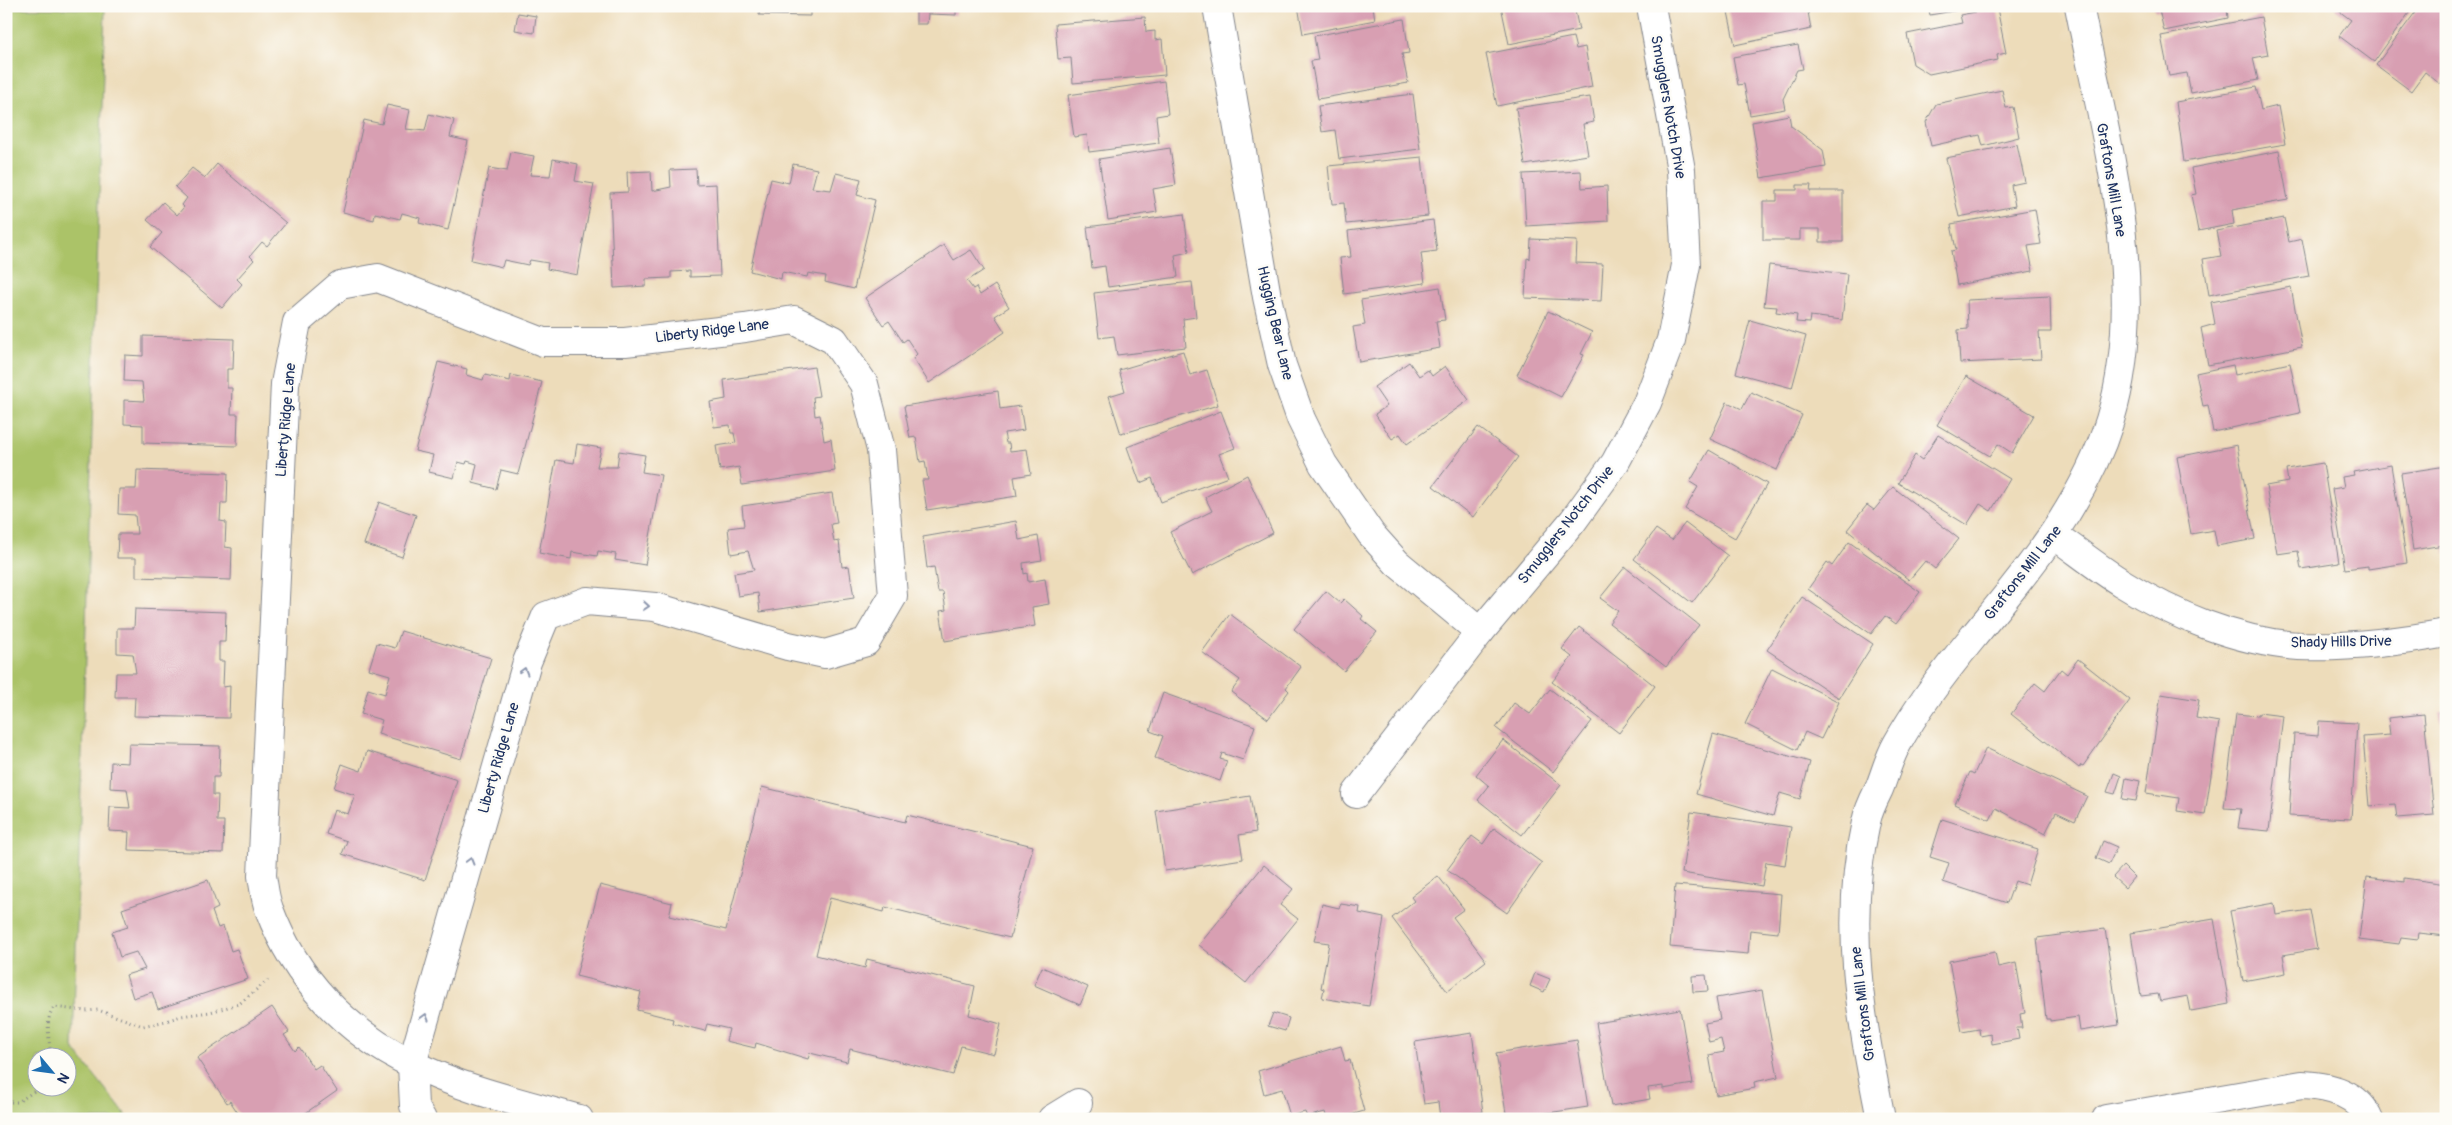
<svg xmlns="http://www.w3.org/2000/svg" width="2452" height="1125" font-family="Pangolin,sans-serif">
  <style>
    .green { fill: #abc368; stroke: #637963; fill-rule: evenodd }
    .building { fill: #d89fb2 }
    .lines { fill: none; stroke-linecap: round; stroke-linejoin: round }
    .street-casing { stroke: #84868c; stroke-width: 30 }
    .path { stroke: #84868c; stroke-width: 3; stroke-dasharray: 1 4; stroke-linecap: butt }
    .street { stroke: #fff; stroke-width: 28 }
    .oneway { stroke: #8d97ae }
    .labels { text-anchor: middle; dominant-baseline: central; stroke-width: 5; stroke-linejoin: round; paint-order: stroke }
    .street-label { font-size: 15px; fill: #1b2f5e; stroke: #fdfcf7 }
  </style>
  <rect width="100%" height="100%" fill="#fdfcf7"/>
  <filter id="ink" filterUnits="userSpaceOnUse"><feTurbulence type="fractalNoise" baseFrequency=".02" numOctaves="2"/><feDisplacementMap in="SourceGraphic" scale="10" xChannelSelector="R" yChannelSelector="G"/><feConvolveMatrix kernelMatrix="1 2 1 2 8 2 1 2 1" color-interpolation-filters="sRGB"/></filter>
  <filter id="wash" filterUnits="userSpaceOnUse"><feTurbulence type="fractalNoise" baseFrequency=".0096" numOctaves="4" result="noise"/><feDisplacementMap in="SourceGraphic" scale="20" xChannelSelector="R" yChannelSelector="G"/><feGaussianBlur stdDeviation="1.12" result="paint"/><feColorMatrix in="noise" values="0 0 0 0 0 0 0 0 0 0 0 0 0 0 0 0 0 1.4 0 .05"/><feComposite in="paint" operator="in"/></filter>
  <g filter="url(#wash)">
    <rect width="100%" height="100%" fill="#eddcba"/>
    <!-- green -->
    <path class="green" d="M6 8 105 9 73 1048 129 1119H6ZM38 1058H68V1088H38Z"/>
    <g id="blocks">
      <!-- building -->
      <g class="building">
        <rect x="537" y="6" width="13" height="2"/>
        <path d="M760 6H810V16L759 15Z"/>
        <path d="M916 6H956V15L928 14 927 24H916Z"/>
        <path d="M1298 6H1373L1375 20 1303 34Z"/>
        <path d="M1501 6H1574L1579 30 1509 44Z"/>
        <path d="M1731 6H1807L1811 29 1735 45 1727 7Z"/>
        <path d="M1928 6H1977V7L1930 15Z"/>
        <path d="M2154 6H2238V7L2227 9 2228 18 2164 31 2159 10 2155 11Z"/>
        <path d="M2337 6H2414L2374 62 2339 36 2351 20 2335 8Z"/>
        <path d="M2420 6H2446V76L2440 84 2425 72 2411 91 2376 65Z"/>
        <path d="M1997 8 2006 53 1997 55 1998 60 1929 74 1913 64 1907 34 1962 23 1960 15Z"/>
        <path d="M518 13 536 16 534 33 515 30Z"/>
        <path d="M1145 17 1146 32 1155 31V40L1162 39 1165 75 1073 83 1071 58 1058 59 1055 24Z"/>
        <path d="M2261 17 2268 55 2253 58 2258 80 2191 93 2187 73 2169 76 2161 36Z"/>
        <path d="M1404 19 1409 53 1402 54 1408 83 1318 99 1311 61 1318 60 1314 36Z"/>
        <path d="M1573 37 1576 49 1585 47 1592 87 1497 106 1486 54Z"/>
        <path d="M1798 45 1803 69 1797 70 1783 99 1785 109 1750 115 1744 84 1738 85 1733 57Z"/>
        <path d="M1164 81 1168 114 1156 116 1159 143 1089 152 1087 135 1074 137 1068 95Z"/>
        <path d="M2256 87 2261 110 2278 106 2285 144 2184 162 2176 102Z"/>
        <path d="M2002 90 2006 108 2013 107 2019 137 1983 146 1980 135 1931 146 1926 122 1936 104Z"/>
        <path d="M1413 94 1420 149 1339 159 1335 130 1322 132 1318 106Z"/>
        <path d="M1590 97 1594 122 1583 124 1588 155 1525 165 1516 108Z"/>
        <path d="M387 105 410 110 406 129 425 131 429 114 454 120 450 137 468 141 448 230 419 223 420 218 402 213 400 219 375 213 374 220 343 212 364 120 382 124Z"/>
        <path d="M1789 115 1791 126 1823 150 1826 167 1761 178 1752 122Z"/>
        <path d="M2017 144 2025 182 2011 185 2015 206 1959 217 1946 158Z"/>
        <path d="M1170 148 1176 185 1153 189 1157 212 1108 220 1099 159Z"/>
        <path d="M2279 151 2288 200 2232 210 2234 224 2198 231 2191 195 2196 194 2191 168Z"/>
        <path d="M511 152 534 156 530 175 550 176 553 159 578 164 575 181 594 184 577 275 547 269 548 263 530 260 528 265 504 260 502 267 471 260 489 168 507 171Z"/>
        <path d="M1422 157 1428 216 1346 224 1344 203 1332 204 1328 166Z"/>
        <path d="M217 164 286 223 267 246 262 242 250 256 254 260 237 279 242 284 222 308 150 247 162 233 147 220 163 202 177 215 184 207 182 205 187 198 175 187 192 168 205 178Z"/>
        <path d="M793 164 817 169 812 188 831 190 836 173 861 179 857 195 875 200 854 289 825 282 826 276 808 273 807 277 782 272 781 279 750 271 771 179 789 183Z"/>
        <path d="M696 169 697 185 716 184 720 276 690 277V271L671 272V278L646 279V286L614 288 610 193 628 192 627 172 651 171 652 191 671 187 670 170Z"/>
        <path d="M1581 171 1582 188 1607 186 1608 221 1526 226 1523 174Z"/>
        <path d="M1797 185H1811L1810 191H1843V242H1820V229H1800V240H1763V201H1777V190H1797Z"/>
        <path d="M2035 209 2041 244 2028 246 2033 271 1957 285 1951 251 1956 250 1951 224Z"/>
        <path d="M1184 214 1189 252 1175 255 1178 277 1108 287 1105 266 1092 268 1087 227Z"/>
        <path d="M2284 218 2289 242 2302 239 2309 276 2209 295 2203 259 2221 256 2216 231Z"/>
        <path d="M1433 220 1437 251 1421 253 1425 283 1344 294 1340 258 1351 257 1348 231Z"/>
        <path d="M1531 239 1577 241 1576 263 1603 264 1601 301 1525 298 1527 258 1530 259Z"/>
        <path d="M944 245 954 260 971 250 984 270 967 281 973 289 976 287 980 295 995 285 1009 307 995 316 1005 332 929 383 913 358 917 354 907 339 903 342 889 321 883 325 865 298Z"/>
        <path d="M1769 265 1847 274 1842 320 1810 316 1809 323 1796 322 1797 315 1776 312 1777 307 1764 306Z"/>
        <path d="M1192 282 1196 317 1183 319 1186 347 1117 355 1114 336 1099 338 1094 293Z"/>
        <path d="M1440 287 1445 320 1436 321 1440 348 1359 362 1353 327 1365 325 1361 300Z"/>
        <path d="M2291 287 2302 347 2208 365 2201 328 2215 324 2211 302Z"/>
        <path d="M2050 296 2051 332H2039L2041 359 1960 363 1958 330 1968 329 1967 300Z"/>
        <path d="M1548 311 1592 332 1581 354 1584 355 1561 397 1517 375Z"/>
        <path d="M1750 320 1806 336 1792 388 1736 373Z"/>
        <path d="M143 336 234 339 233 369H227V388H232L231 414H238L237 446 143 443V425L124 424V400L144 401 142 382 124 381 125 355 143 356Z"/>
        <path d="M1183 351 1190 375 1207 370 1218 405 1121 434 1109 396 1125 391 1119 370Z"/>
        <path d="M438 362 467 369 466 375 483 380 485 375 510 381 511 375 542 382 518 474 501 470 496 489 473 483 477 464 467 461 466 464 458 462 454 478 429 472 433 455 415 451Z"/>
        <path d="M1409 362 1419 376 1428 370 1432 376 1445 366 1469 400 1407 444 1400 434 1392 439 1375 414 1387 406 1374 387Z"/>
        <path d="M2290 363 2300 413 2213 432 2208 405 2203 406 2196 373 2233 365 2235 375Z"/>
        <path d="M814 367 819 396 813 397 815 416 820 415 824 441 831 439 835 471 742 485 739 467 720 470 716 446 736 443 734 433H731L730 425 714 427 710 402 726 399 724 380Z"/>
        <path d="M1966 376 2034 415 2012 453 1998 444 1990 456 1937 425Z"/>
        <path d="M998 391 1000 409 1020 406 1024 430 1004 433 1006 443H1009L1010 451 1027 449 1031 474 1014 477 1017 496 927 510 922 480H928L925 461 920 462 916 437 910 438 904 406Z"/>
        <path d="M1751 392 1802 415 1777 470 1710 439 1727 402 1742 409Z"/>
        <path d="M1221 411 1235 448 1219 454 1228 477 1161 502 1152 478 1140 483 1127 447Z"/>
        <path d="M1478 427 1518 457 1473 517 1433 486Z"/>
        <path d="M1938 435 2010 479 1991 511 1980 504 1967 525 1898 483 1915 455 1922 460Z"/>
        <path d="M577 444 601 448 597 467H617L619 451 645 455 642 472 661 475 645 565 615 560 616 554 598 551 597 556 572 552 571 559 539 553 556 460 574 463Z"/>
        <path d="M2237 445 2255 539 2217 546 2214 530 2191 534 2177 457Z"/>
        <path d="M1709 450 1767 484 1735 538 1685 509 1698 487 1690 482Z"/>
        <path d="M2323 463 2339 563 2301 569 2298 551 2277 554 2266 486 2288 482 2286 469Z"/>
        <path d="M2391 465 2407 563 2368 569V566L2345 569 2332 489 2344 487 2342 477 2354 475 2353 472Z"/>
        <path d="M2446 466V554L2443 545 2413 550 2401 473Z"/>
        <path d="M137 470 228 473 227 503H221L220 521 226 522 225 547 232 548 231 580 136 577V558H117L118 534H137L135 515 118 514 119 489H136Z"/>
        <path d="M1247 475 1273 533 1192 575 1170 532 1212 511 1205 497Z"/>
        <path d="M1893 487 1959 539 1935 569 1925 561 1909 580 1847 530 1867 505 1874 510Z"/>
        <path d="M832 493 837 523 831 524 834 542 839 541 842 567 849 566 854 598 760 612 758 593 738 596 734 573 754 570 748 551 731 554 728 528 744 526 742 506Z"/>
        <path d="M379 502 416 515 402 557 364 544Z"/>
        <path d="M1016 521 1019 540 1038 536 1042 560 1023 563 1024 574 1027 573 1028 582 1045 579 1049 604 1032 607 1035 626 945 641 940 611 946 610 943 592H938L934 567 927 568 923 537Z"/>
        <path d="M1685 523 1728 556 1692 603 1634 559 1656 529 1672 540Z"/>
        <path d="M1849 542 1920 592 1896 624 1885 616 1871 634 1808 589 1827 562 1832 566Z"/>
        <path d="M1625 567 1699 625 1666 667 1609 623 1618 611 1600 598Z"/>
        <path d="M1326 591 1340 603 1344 599 1363 616 1361 619 1377 632 1344 671 1294 629Z"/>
        <path d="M1802 597 1873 644 1839 698 1767 650Z"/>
        <path d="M135 609 226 612 225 642H219V661H224L223 687 230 686 229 718 134 716 135 697H115L116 673H136L133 654 117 653V628H134Z"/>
        <path d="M1230 614 1301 667 1286 688 1289 691 1268 719 1231 692 1240 680 1202 652Z"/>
        <path d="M1579 627 1655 686 1619 733 1552 682 1572 657 1562 649Z"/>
        <path d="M401 631 491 658 461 759 378 734 382 720 361 714 368 689 385 694 390 675 369 669 377 643 395 648Z"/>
        <path d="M2078 659 2130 700 2083 766 2081 765 2079 768 2011 714 2035 683 2045 691 2061 669 2067 674Z"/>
        <path d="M1772 668 1839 702 1821 739 1805 732 1797 750 1745 724Z"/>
        <path d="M1550 689 1592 721 1553 772 1496 728 1514 703 1530 714Z"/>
        <path d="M1163 693 1255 726 1243 760 1222 753 1220 759 1227 761 1220 781 1155 758 1163 736 1150 731Z"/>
        <path d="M2161 694 2199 700 2196 718 2219 722 2205 815 2177 811 2179 798 2146 793Z"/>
        <path d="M2446 710V740H2445L2439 712Z"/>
        <path d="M2259 713 2283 716 2269 831 2238 828 2241 809 2224 808 2236 714 2258 716Z"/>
        <path d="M2424 714 2434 815 2397 818 2395 804 2369 806 2363 737 2390 735 2388 718Z"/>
        <path d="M2319 721 2357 723 2351 819 2289 816 2294 734 2318 736Z"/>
        <path d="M1713 734 1810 762 1800 799 1780 793 1773 816 1696 794Z"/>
        <path d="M1503 740 1561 785 1522 835 1478 800 1489 786 1476 775Z"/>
        <path d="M129 744 220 746 219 777H213V795H218L217 821H224L223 853 128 850 129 832 109 831 110 807 130 808 127 789 110 788 111 762 128 763Z"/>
        <path d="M1986 748 2087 796 2075 821 2056 812 2045 834 1996 808 1990 820 1955 804 1970 772 1974 774Z"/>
        <path d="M367 751 457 780 425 880 342 854 347 841 326 834 334 810 348 814 355 795 334 788 342 764 361 771Z"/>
        <path d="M2114 773 2121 776 2115 794 2107 792Z"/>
        <path d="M2126 778 2140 781 2136 801 2122 799Z"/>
        <path d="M762 787 905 822 907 815 1033 846 1010 938 885 907 884 912 830 898 816 955 865 968 867 959 975 986 969 1015 1001 1024 994 1054 961 1046 953 1075 850 1049 847 1062 810 1053 808 1059 756 1043 755 1048 726 1041 729 1029 707 1024 705 1031 672 1023 673 1019 637 1010 641 992 576 976 600 885 672 903 669 916 726 930Z"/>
        <path d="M1250 796 1256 832 1239 835 1243 859 1165 871 1156 811Z"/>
        <path d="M1691 812 1791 827 1785 865 1766 862 1762 886 1682 873Z"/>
        <path d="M1942 819 2038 849 2027 885 2015 881 2007 903 1943 882 1949 863 1930 857Z"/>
        <path d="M1494 828 1542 863 1507 913 1447 870 1472 836 1483 844Z"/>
        <path d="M2103 841 2117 847 2109 864 2096 858Z"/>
        <path d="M1264 865 1293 889 1280 905 1298 919 1246 983 1199 945Z"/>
        <path d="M2123 866 2134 877 2125 888 2113 877Z"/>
        <path d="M1438 876 1464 909 1453 917 1486 961 1447 991 1392 918 1414 901 1411 897Z"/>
        <path d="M2367 877 2404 882V878L2446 884V936L2419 933 2418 939 2401 937 2399 944 2359 939Z"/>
        <path d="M208 880 218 908 212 911 218 928 223 926 231 951 237 949 248 979 158 1009 152 992 133 998 126 975 145 969 136 952 120 957 112 932 128 927 122 909Z"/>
        <path d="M1675 885 1781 894 1778 933 1750 930 1748 954 1670 947Z"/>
        <path d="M2274 903 2276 915 2310 910 2317 949 2283 955 2286 973 2243 981 2230 911Z"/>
        <path d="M1322 904 1339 908 1341 904 1360 907 1359 913 1384 918 1369 1006 1322 998 1324 989 1321 988 1329 943 1314 941Z"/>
        <path d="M2214 919 2229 1004 2191 1011 2188 996 2160 1001 2158 994 2141 996 2131 933Z"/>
        <path d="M2105 929 2119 1025 2080 1031 2078 1017 2050 1021V1019H2046L2037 938Z"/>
        <path d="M1995 952 1998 967 2016 963 2025 1013 2020 1014 2022 1028H2017L2019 1039 1992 1044 1991 1034 1980 1036 1979 1029 1962 1032 1949 961Z"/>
        <path d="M1042 967 1088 987 1080 1005 1034 985Z"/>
        <path d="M1535 973 1550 979 1544 992 1530 986Z"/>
        <path d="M1706 975 1708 991 1693 992 1692 976Z"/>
        <path d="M1762 990 1778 1077 1754 1082 1755 1088 1716 1095 1709 1055 1724 1052 1721 1039 1709 1042 1705 1023 1720 1020 1716 998Z"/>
        <path d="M272 1007 289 1032 284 1035 295 1051 299 1047 314 1069 320 1065 337 1091 297 1119H242L230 1101 227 1103 197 1058Z"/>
        <path d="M1680 1009 1693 1084 1663 1089V1086L1648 1088 1650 1099 1611 1106 1596 1023Z"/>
        <path d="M1273 1013 1289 1018 1285 1031 1268 1026Z"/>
        <path d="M1472 1033 1483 1112 1440 1118 1438 1102 1424 1104 1415 1042Z"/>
        <path d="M1577 1040 1588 1107 1507 1119 1496 1053Z"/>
        <path d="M1341 1046 1345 1061 1350 1060 1364 1111 1337 1119H1327L1325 1112 1307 1117 1305 1112 1290 1116 1282 1089 1264 1094 1258 1071Z"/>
      </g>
    </g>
  </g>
  <g filter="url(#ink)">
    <use href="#blocks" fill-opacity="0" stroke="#84868c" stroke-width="1"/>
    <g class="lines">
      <!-- street casing -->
      <g class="street-casing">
        <g id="street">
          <path d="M1217 6 1267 297 1282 365 1301 419 1323 464 1371 534 1397 563 1480 632"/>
          <path d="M2054 535C2077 551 2099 569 2122 583 2173 615 2238 642 2299 646 2348 648 2398 642 2446 633"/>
          <path d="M1356 794 1480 632 1573 521 1615 463 1647 403 1671 340 1686 265 1681 170 1651 6"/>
          <path d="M422 1119 414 1106 412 1064 527 662 546 616 587 601 655 607 788 646 825 654 866 642 893 596 881 450 864 384 834 340 794 320 745 328 625 342H543L378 278 340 285 297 322 285 384 262 876C264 887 265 899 269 909 295 979 346 1032 412 1064 464 1090 523 1103 579 1119"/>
          <path d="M1052 1119 1078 1103"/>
          <path d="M1881 1119C1861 1019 1843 924 1866 822 1868 811 1874 799 1879 789 1885 774 1889 758 1897 744 1918 706 1945 671 1973 637 2028 570 2084 504 2110 420 2150 288 2105 138 2079 6"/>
          <path d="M2106 1119 2302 1085C2328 1086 2358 1093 2369 1119"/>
        </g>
      </g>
      <!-- path -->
      <g class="path">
        <path d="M51 1058C50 1043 44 1019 54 1007L85 1011 98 1010 143 1026 166 1021 181 1016 210 1012 239 1004 268 980"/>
        <path d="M6 1102H18L39 1088"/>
      </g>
      <!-- street -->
      <use href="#street" class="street"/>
    </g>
    <!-- one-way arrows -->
    <defs><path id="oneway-chevron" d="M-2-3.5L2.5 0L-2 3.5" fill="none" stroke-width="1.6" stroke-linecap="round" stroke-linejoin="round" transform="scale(1.25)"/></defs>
    <g class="oneway">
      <use href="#oneway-chevron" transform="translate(646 606) rotate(5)"/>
      <use href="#oneway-chevron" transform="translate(524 671) rotate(-74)"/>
      <use href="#oneway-chevron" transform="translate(470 861) rotate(-74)"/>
      <use href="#oneway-chevron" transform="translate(425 1017) rotate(-74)"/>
    </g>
  </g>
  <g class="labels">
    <!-- street labels -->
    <g class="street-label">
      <text transform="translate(1668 107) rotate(80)">Smugglers Notch Drive</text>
      <text transform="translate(2111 180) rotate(80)">Graftons Mill Lane</text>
      <text transform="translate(1275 323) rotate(77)">Hugging Bear Lane</text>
      <text transform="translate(712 331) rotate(-7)">Liberty Ridge Lane</text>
      <text transform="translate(286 420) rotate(-85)">Liberty Ridge Lane</text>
      <text transform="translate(1566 525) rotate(-52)">Smugglers Notch Drive</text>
      <text transform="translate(2023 573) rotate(-52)">Graftons Mill Lane</text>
      <text transform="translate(2341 642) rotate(-1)">Shady Hills Drive</text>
      <text transform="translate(499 758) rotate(-74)">Liberty Ridge Lane</text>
      <text transform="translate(1863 1004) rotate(-97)">Graftons Mill Lane</text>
    </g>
  </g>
  <!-- margin -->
  <rect width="2452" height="1125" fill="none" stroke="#fdfcf7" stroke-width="25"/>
  <!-- north arrow -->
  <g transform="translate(52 1072) rotate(119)"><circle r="24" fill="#fdfcf7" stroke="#a3aaba"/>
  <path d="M0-4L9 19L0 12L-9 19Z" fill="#1f6fb2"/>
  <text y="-8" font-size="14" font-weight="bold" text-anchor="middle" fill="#1b2f5e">N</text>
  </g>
</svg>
